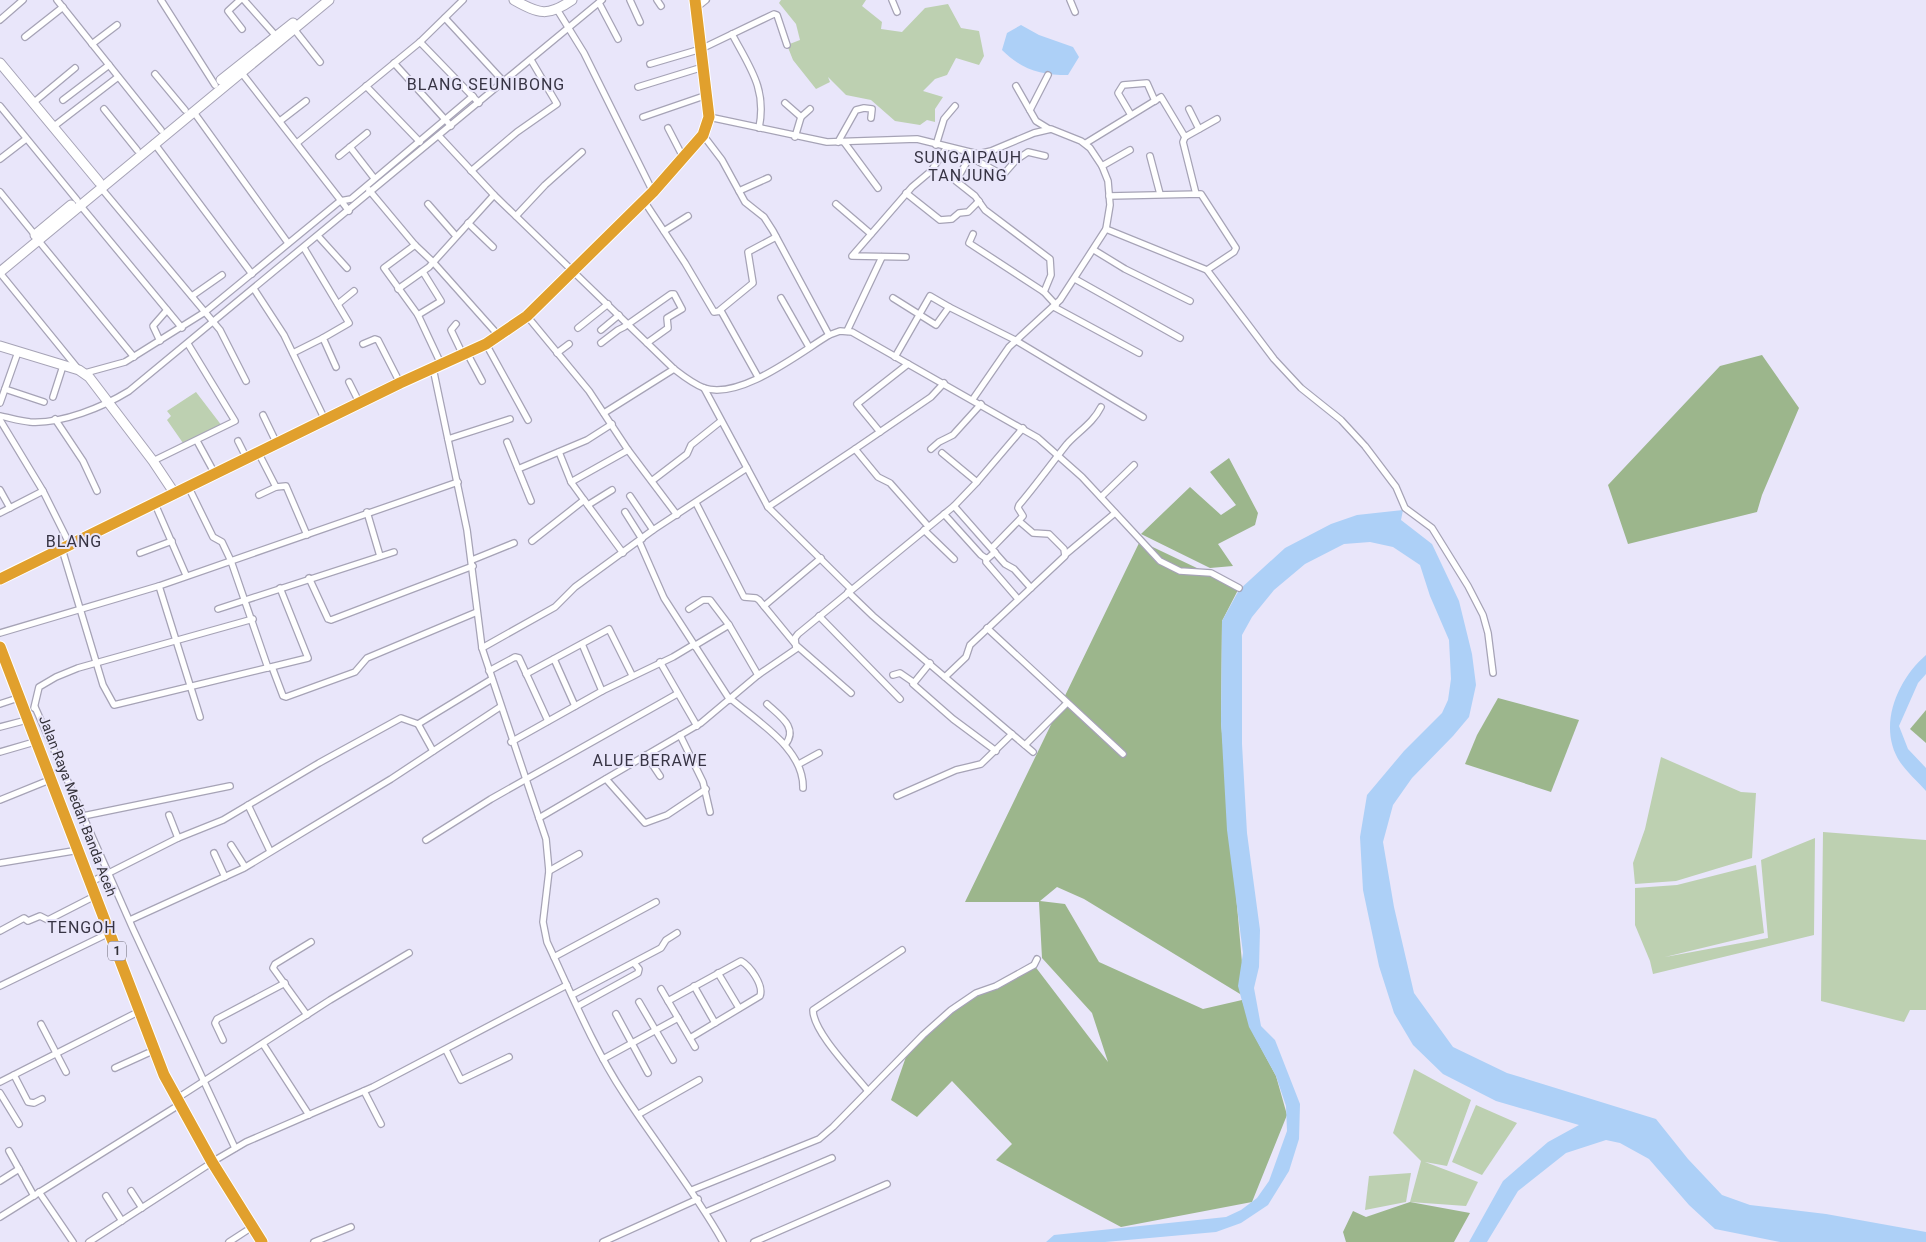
<svg xmlns="http://www.w3.org/2000/svg" width="1926" height="1242" font-family="Roboto,sans-serif">
  <style>
    .green { fill: #bdd0b1 }
    .forest { fill: #9cb68c }
    .water { fill: #add0f7 }
    .lines { fill: none; stroke-linecap: round; stroke-linejoin: round }
    .street-casing { stroke: #a6a3b6; stroke-width: 8 }
    .secondary-casing { stroke: #a6a3b6; stroke-width: 11 }
    .highway-casing { stroke: #fff; stroke-width: 13 }
    .street { stroke: #fff; stroke-width: 5.5 }
    .secondary { stroke: #fff; stroke-width: 9 }
    .highway { stroke: #e1a02d; stroke-width: 11 }
    .labels { text-anchor: middle; dominant-baseline: central; stroke-width: 4; stroke-linejoin: round; paint-order: stroke }
    .shield { fill: #e9e6fa; stroke: #696772; stroke-width: 1 }
    .shield-label { font-size: 12px; font-weight: bold; fill: #323038 }
    .street-label { font-size: 14px; fill: #323038; stroke: #e9e6fa }
    .quarter-label { font-size: 16px; letter-spacing: 1px; fill: #373444; stroke: #e9e6fa }
  </style>
  <rect width="100%" height="100%" fill="#e9e6fa"/>
  <!-- green -->
  <g class="green">
    <path d="M781 0H866L862 6 882 22 881 29 902 32 925 8 948 4 961 28 979 31 984 56 979 65 956 58 947 75 935 79 923 91 943 97 935 109V122L927 120 920 125 895 121 871 100 846 95 828 77 830 82 816 89 793 60 787 45 800 40 796 24 779 3Z"/>
    <path d="M196 392 222 426 183 443 167 420 171 416 167 411Z"/>
    <path d="M1661 757 1741 792 1756 793 1752 858 1676 881 1635 884 1633 863 1645 829Z"/>
    <path d="M1823 832 1926 840V1010H1910L1904 1022 1821 1001Z"/>
    <path d="M1815 838 1814 935 1653 974 1650 961 1635 925V888L1677 885 1756 865 1764 933 1665 957 1768 938 1761 860Z"/>
    <path d="M1414 1069 1471 1100 1447 1166 1425 1162 1478 1182 1466 1206 1410 1202 1421 1161 1393 1133Z"/>
    <path d="M1476 1105 1517 1123 1482 1175 1452 1162Z"/>
    <path d="M1411 1173 1406 1202 1365 1210 1369 1176Z"/>
  </g>
  <!-- forest -->
  <g class="forest">
    <path d="M1762 355 1799 408 1762 495 1757 512 1628 544 1608 485 1720 366Z"/>
    <path d="M1229 458 1258 513 1255 525 1218 544 1233 566 1210 568 1141 534 1190 487 1221 515 1236 505 1210 472Z"/>
    <path d="M1140 541 1239 588 1222 621 1221 722 1245 997 1084 899 1057 887 1040 901 1065 904 1099 962 1203 1009 1242 1000 1254 1035 1276 1076 1287 1115 1252 1202 1121 1227 996 1160 1012 1144 952 1081 917 1117 891 1100 909 1048 966 999 1034 965 1108 1062 1092 1013 1042 958 1039 902H965Z"/>
    <path d="M1498 698 1579 720 1551 792 1465 764 1477 735Z"/>
    <path d="M1926 710V743L1910 729Z"/>
    <path d="M1410 1202 1470 1213 1454 1242H1346L1343 1232 1353 1211 1366 1217Z"/>
  </g>
  <!-- water -->
  <g class="water">
    <path d="M1021 25 1039 35 1073 47 1079 57 1068 75C1041 75 1022 70 1002 50L1007 33Z"/>
    <path d="M1403 510 1401 520 1432 544 1459 601 1472 654 1476 685 1469 717 1453 736 1412 778 1393 805 1383 842 1394 907 1414 993 1453 1047 1507 1073 1656 1119 1688 1159 1722 1195 1750 1205 1826 1214 1926 1232V1242H1780L1715 1229 1689 1205 1649 1159 1620 1143 1606 1140 1566 1153 1518 1191 1487 1242H1469L1503 1181 1548 1142 1579 1125 1496 1101 1443 1074 1413 1045 1394 1013 1379 966 1363 890 1360 837 1367 795 1404 751 1442 713 1448 700 1451 679 1449 640 1430 596 1420 565 1393 547 1370 542 1344 544 1305 564 1274 590 1252 617 1242 635V744L1247 833 1260 930 1259 967 1254 988 1261 1026 1275 1040 1300 1104 1299 1139 1289 1171 1268 1205 1241 1223 1216 1232 1105 1242H1046L1054 1235 1226 1217 1241 1210 1257 1198 1269 1181 1287 1131 1286 1106 1276 1076 1249 1027 1238 986 1243 953 1227 830 1221 722 1222 621 1239 590 1285 548 1331 524 1357 515Z"/>
    <path d="M1926 655V674L1918 683 1899 726 1908 749 1926 768V791C1918 782 1907 772 1900 762 1877 727 1897 680 1926 655Z"/>
  </g>
  <g class="lines">
    <!-- street casing -->
    <g class="street-casing">
      <g id="street">
        <path d="M57 0 161 130"/>
        <path d="M161 0 215 85"/>
        <path d="M240 0 228 11 242 29"/>
        <path d="M244 0 276 36"/>
        <path d="M630 0 640 22"/>
        <path d="M657 0 661 6"/>
        <path d="M892 0 897 12"/>
        <path d="M1070 0 1075 12"/>
        <path d="M599 3 618 39"/>
        <path d="M696 8 706 0"/>
        <path d="M558 11 584 53 653 192"/>
        <path d="M445 18 504 82"/>
        <path d="M0 20 23 0"/>
        <path d="M294 29 320 62"/>
        <path d="M732 34C750 68 767 89 759 128"/>
        <path d="M25 37 63 7"/>
        <path d="M420 42 479 103"/>
        <path d="M92 44 117 25"/>
        <path d="M394 63 451 126"/>
        <path d="M650 64 701 49 774 14 777 15 787 45"/>
        <path d="M241 72 349 211"/>
        <path d="M155 74 185 110"/>
        <path d="M366 86 420 142"/>
        <path d="M1016 86 1036 121 1049 129"/>
        <path d="M638 87 703 67"/>
        <path d="M63 100 109 65"/>
        <path d="M33 103 75 68"/>
        <path d="M785 103 801 117"/>
        <path d="M0 106 77 200"/>
        <path d="M104 109 137 150"/>
        <path d="M1189 109 1199 129"/>
        <path d="M1030 110 1048 75"/>
        <path d="M193 111 288 243"/>
        <path d="M1131 115 1118 93 1123 85 1147 83 1155 101"/>
        <path d="M643 117 707 95"/>
        <path d="M709 117 827 142 917 139 978 154 991 151 1034 133 1051 129 1081 141 1090 148 1102 166 1108 181 1110 205 1106 229 1060 300 1009 347 973 399"/>
        <path d="M280 121 306 101"/>
        <path d="M53 127 118 77"/>
        <path d="M668 128 683 157"/>
        <path d="M703 135 722 160 745 202 764 217 773 231 829 335"/>
        <path d="M439 136 494 195 674 369C683 376 693 384 704 388 740 400 798 354 829 335L840 331 852 332 1038 438 1082 477 1160 561 1180 571 1211 573 1239 588"/>
        <path d="M795 137 801 117 810 109"/>
        <path d="M1185 137 1183 142 1196 194"/>
        <path d="M838 142 856 110 864 108 872 109 871 118"/>
        <path d="M844 142 878 188"/>
        <path d="M154 143 252 274"/>
        <path d="M297 143 420 42 463 0"/>
        <path d="M1086 143 1161 97 1185 137 1217 119"/>
        <path d="M936 145 944 119 955 106"/>
        <path d="M350 147 374 178"/>
        <path d="M972 153 956 181 975 196 985 210 1050 259 1051 275 1044 292"/>
        <path d="M339 156 367 133"/>
        <path d="M1150 156 1160 194"/>
        <path d="M970 157 1003 175 1016 160 1028 152 1045 156"/>
        <path d="M0 159 26 139"/>
        <path d="M1102 166 1130 150"/>
        <path d="M471 171 517 132 557 104 531 60"/>
        <path d="M101 188 220 330 246 381"/>
        <path d="M369 190 415 245 433 262 499 336"/>
        <path d="M739 191 768 178"/>
        <path d="M0 192 35 235"/>
        <path d="M906 193 940 220 952 219 959 213 968 212 979 201"/>
        <path d="M1109 196 1201 194 1236 248 1234 252 1207 270"/>
        <path d="M644 201 685 263 714 312 721 311 758 377"/>
        <path d="M428 204 456 236"/>
        <path d="M836 204 871 234"/>
        <path d="M80 205 182 328"/>
        <path d="M516 216 545 185 582 152"/>
        <path d="M468 223 493 247"/>
        <path d="M1106 229 1207 270 1274 359 1301 388 1341 420 1365 446 1396 487 1405 508 1432 528 1468 586 1483 615 1488 633 1493 673"/>
        <path d="M664 231 688 216"/>
        <path d="M973 234 969 243 1044 292 1056 305"/>
        <path d="M318 236 347 268"/>
        <path d="M38 240 134 357"/>
        <path d="M415 245 384 268 418 315 441 364"/>
        <path d="M304 248 349 323 323 338 336 367"/>
        <path d="M1094 250 1125 269 1190 301"/>
        <path d="M906 257 852 256 912 187 931 171 947 147"/>
        <path d="M0 273 79 370"/>
        <path d="M1075 279 1180 338"/>
        <path d="M254 289 284 335 325 420"/>
        <path d="M398 289 429 267 494 195"/>
        <path d="M192 296 222 275"/>
        <path d="M781 298 809 347"/>
        <path d="M893 298 936 325 949 307 930 296 895 357"/>
        <path d="M338 304 354 291"/>
        <path d="M949 307 1015 340 1143 417"/>
        <path d="M1054 307 1139 353"/>
        <path d="M720 310 753 283 748 252 776 237"/>
        <path d="M418 315 441 301 423 272"/>
        <path d="M527 316 589 391 628 450 677 515"/>
        <path d="M456 324 451 330 463 355"/>
        <path d="M578 328 608 304"/>
        <path d="M601 330 619 315"/>
        <path d="M847 331 882 257"/>
        <path d="M160 341 153 326 167 310"/>
        <path d="M601 343 618 330 624 327 671 294H674L682 309 667 318 668 328 647 343"/>
        <path d="M363 344 375 339 378 340 400 383"/>
        <path d="M486 344 528 420"/>
        <path d="M293 353 323 338"/>
        <path d="M467 353 482 381"/>
        <path d="M557 353 569 344"/>
        <path d="M433 368 467 530 482 648 546 839 549 871 543 922 547 942C571 993 593 1047 624 1094 656 1144 694 1190 723 1242"/>
        <path d="M85 373 125 362 205 312 340 201 351 199 473 96"/>
        <path d="M349 382 360 404"/>
        <path d="M704 388 768 507 851 589"/>
        <path d="M5 389 44 402"/>
        <path d="M53 397 63 366"/>
        <path d="M0 403 18 352"/>
        <path d="M604 413 674 369"/>
        <path d="M263 415 277 444"/>
        <path d="M0 416C10 418 20 421 30 422 62 424 103 407 129 391L602 0"/>
        <path d="M55 419 83 461 97 491"/>
        <path d="M0 420 43 491 70 545"/>
        <path d="M880 432 857 404 908 364"/>
        <path d="M448 439 510 419"/>
        <path d="M197 441 215 474"/>
        <path d="M238 441 247 459"/>
        <path d="M507 442 531 501"/>
        <path d="M931 449 939 442 953 435 981 404"/>
        <path d="M559 452 571 482 584 500"/>
        <path d="M942 453 977 482"/>
        <path d="M259 454 276 487 286 486 307 535"/>
        <path d="M153 461 235 421 188 344"/>
        <path d="M518 469 587 440 612 424"/>
        <path d="M653 480 687 454 691 445 721 421"/>
        <path d="M571 482 628 450"/>
        <path d="M189 488 213 537 222 542 231 561 268 668"/>
        <path d="M0 490 10 508"/>
        <path d="M259 495 276 487"/>
        <path d="M630 496 653 530"/>
        <path d="M1101 497 1134 465"/>
        <path d="M696 503 744 597 756 598 759 600 796 645 851 693"/>
        <path d="M155 504 186 575"/>
        <path d="M588 505 612 490"/>
        <path d="M954 506 1005 564 1014 569 1031 588"/>
        <path d="M768 507 855 449"/>
        <path d="M367 512 380 556"/>
        <path d="M625 512 642 539"/>
        <path d="M0 513 43 491"/>
        <path d="M944 514 981 555 987 559 995 552"/>
        <path d="M928 526 890 483 878 477 855 449 931 397 944 383"/>
        <path d="M924 530 954 559"/>
        <path d="M532 541 584 500 623 553"/>
        <path d="M639 541 664 598 730 700"/>
        <path d="M992 548 1023 516 1018 508 1019 505C1036 485 1051 464 1067 444 1079 431 1093 423 1101 407"/>
        <path d="M62 549 103 685 114 705 308 658 280 588"/>
        <path d="M140 553 172 541"/>
        <path d="M1066 554 1115 513"/>
        <path d="M986 558V562L1018 599"/>
        <path d="M472 560 514 543"/>
        <path d="M309 578 328 619 331 620 473 566"/>
        <path d="M159 586 200 717"/>
        <path d="M848 592 873 616 1033 752"/>
        <path d="M764 606 821 558"/>
        <path d="M218 609 394 552"/>
        <path d="M689 609 703 600H710L729 625 758 675"/>
        <path d="M819 616 900 699"/>
        <path d="M987 628 1123 754"/>
        <path d="M0 633 159 586 458 482"/>
        <path d="M582 644 602 691"/>
        <path d="M694 646 729 625"/>
        <path d="M482 648 555 607 575 587 653 530 747 468"/>
        <path d="M554 659 575 706"/>
        <path d="M660 662 697 726"/>
        <path d="M930 663 913 684 953 719 996 751"/>
        <path d="M272 667 283 696 286 697 355 672 367 658 477 612"/>
        <path d="M489 671 515 657 519 658 548 721"/>
        <path d="M526 674 609 629 632 675"/>
        <path d="M893 675 900 673 913 682"/>
        <path d="M945 677 966 657 970 645 1065 556 1064 549 1049 534 1033 533 1019 521"/>
        <path d="M731 699C758 722 804 749 803 788"/>
        <path d="M0 704 15 699"/>
        <path d="M767 704C780 716 799 728 785 745"/>
        <path d="M35 707 133 929 235 1148"/>
        <path d="M34 708 39 687 56 677 78 668 253 619"/>
        <path d="M418 724 433 751"/>
        <path d="M0 727 23 721"/>
        <path d="M680 735 703 782 710 812"/>
        <path d="M511 742 602 691 673 657 693 645"/>
        <path d="M1025 745 1067 703"/>
        <path d="M0 752 31 743"/>
        <path d="M646 755 660 776"/>
        <path d="M799 764 819 753"/>
        <path d="M606 779 645 823 667 815 706 789"/>
        <path d="M897 796 956 770 981 764 1012 734"/>
        <path d="M0 800 47 781"/>
        <path d="M248 805 270 851"/>
        <path d="M169 815 178 838"/>
        <path d="M83 816 230 786"/>
        <path d="M539 818 701 723 758 675 796 649 795 638 798 634 954 506 977 482 1023 428"/>
        <path d="M426 840 491 799 677 694"/>
        <path d="M231 845 245 867"/>
        <path d="M214 853 225 877"/>
        <path d="M0 863 73 851"/>
        <path d="M549 871 579 854"/>
        <path d="M91 882 178 838 223 820 319 763 401 718 418 724 492 679"/>
        <path d="M130 920 244 868 391 779 500 707"/>
        <path d="M0 931 24 918 28 921 40 916 48 920 91 898"/>
        <path d="M554 957 656 902"/>
        <path d="M718 973 739 1008"/>
        <path d="M0 986 105 935"/>
        <path d="M694 986 715 1023"/>
        <path d="M661 989 695 1047"/>
        <path d="M572 995 661 948 666 940 677 933"/>
        <path d="M668 1001 741 961C750 966 764 985 760 996L690 1038"/>
        <path d="M639 1002 673 1060"/>
        <path d="M578 1006 638 973 639 969 634 963"/>
        <path d="M616 1014 648 1073"/>
        <path d="M307 1015 273 968 275 964 311 942"/>
        <path d="M41 1024 66 1072"/>
        <path d="M223 1040 215 1023 217 1019 285 983"/>
        <path d="M263 1044 309 1115"/>
        <path d="M446 1050 461 1080 509 1057"/>
        <path d="M603 1059 678 1018"/>
        <path d="M115 1068 148 1053"/>
        <path d="M14 1075 28 1102 34 1103 42 1099"/>
        <path d="M0 1082 134 1014"/>
        <path d="M364 1091 381 1124"/>
        <path d="M868 1091C853 1072 813 1032 813 1010L902 950"/>
        <path d="M0 1093 19 1124"/>
        <path d="M176 1099 330 1000 409 953"/>
        <path d="M639 1114 699 1080"/>
        <path d="M9 1151 34 1196"/>
        <path d="M212 1162 246 1142 373 1087 567 985"/>
        <path d="M0 1181 19 1169"/>
        <path d="M692 1190 819 1139 833 1127 923 1035 951 1010 976 993 996 986 1034 965 1037 959"/>
        <path d="M131 1191 142 1208"/>
        <path d="M39 1192 73 1242"/>
        <path d="M106 1196 122 1221"/>
        <path d="M706 1212 832 1158"/>
        <path d="M0 1217 174 1108"/>
        <path d="M89 1242 208 1165"/>
        <path d="M229 1242 246 1231"/>
        <path d="M314 1242 351 1227"/>
        <path d="M603 1242 698 1199"/>
        <path d="M754 1242 887 1184"/>
      </g>
    </g>
    <!-- secondary casing -->
    <g class="secondary-casing">
      <g id="secondary">
        <path d="M514 0C539 14 548 17 572 0"/>
        <path d="M0 63 99 182"/>
        <path d="M221 80 293 23"/>
        <path d="M35 235 71 205"/>
        <path d="M0 272 329 0"/>
        <path d="M0 346 79 370 89 377 153 461 175 494"/>
      </g>
    </g>
    <!-- highway casing -->
    <g class="highway-casing">
      <g id="highway">
        <path d="M0 579 400 383 486 344 527 316 653 192 703 135 709 117 695 0"/>
        <path d="M0 647 164 1075 212 1162 262 1242"/>
      </g>
    </g>
    <!-- street -->
    <use href="#street" class="street"/>
    <!-- secondary -->
    <use href="#secondary" class="secondary"/>
    <!-- highway -->
    <use href="#highway" class="highway"/>
  </g>
  <g class="labels">
    <!-- shield labels -->
    <rect class="shield" x="108" y="941.5" width="18" height="19" rx="4"/>
    <g class="shield-label">
      <text x="117" y="951">1</text>
    </g>
    <!-- street labels -->
    <g class="street-label">
      <text transform="translate(78 806) rotate(69)">Jalan Raya Medan Banda Aceh</text>
    </g>
    <!-- quarter labels -->
    <g class="quarter-label">
      <text x="486" y="84">BLANG SEUNIBONG</text>
      <text x="968" y="157">SUNGAIPAUH<tspan x="968" dy="18">TANJUNG</tspan></text>
      <text x="74" y="541">BLANG</text>
      <text x="650" y="760">ALUE BERAWE</text>
      <text x="82" y="927">TENGOH</text>
    </g>
  </g>
</svg>
